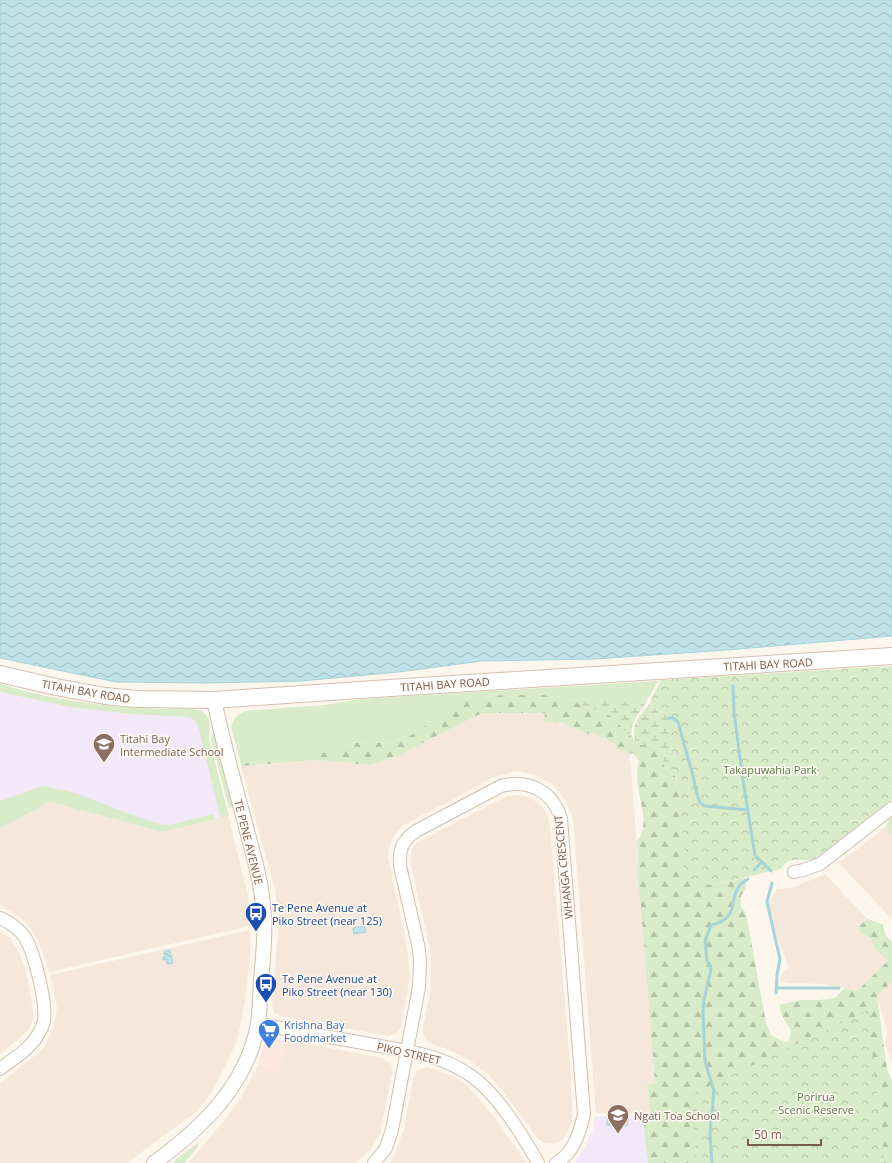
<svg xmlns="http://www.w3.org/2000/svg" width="892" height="1163" font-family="'Open Sans',sans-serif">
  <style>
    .residential { fill: #f5e8da }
    .commercial { fill: #fde8e0 }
    .education { fill: #f3e8fa }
    .green { fill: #d8ecc9 }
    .forest { fill: url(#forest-firs) }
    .wetland { fill: url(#wetland-marsh) }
    .park { fill: url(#park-crowns) }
    .water { fill: url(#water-waves); stroke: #a5d3da }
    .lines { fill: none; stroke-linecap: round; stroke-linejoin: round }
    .stream { stroke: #a5d3da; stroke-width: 3 }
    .minor-casing { stroke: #d1beb0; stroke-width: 14 }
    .tertiary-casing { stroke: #d1beb0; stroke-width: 16 }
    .secondary-casing { stroke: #d6c0b0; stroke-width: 18 }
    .minor { stroke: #fff; stroke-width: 12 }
    .tertiary { stroke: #fff; stroke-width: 14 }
    .secondary { stroke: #fff; stroke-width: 16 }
    .labels { text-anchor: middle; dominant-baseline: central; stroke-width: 3; stroke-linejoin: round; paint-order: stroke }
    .street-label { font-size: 11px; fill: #7a5c4d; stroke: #fffaf3 }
    .education-label { font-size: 11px; fill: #785e54; stroke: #fffaf3; text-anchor: start }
    .park-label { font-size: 11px; fill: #537a41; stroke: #fffaf3 }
    .transit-label { font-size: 11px; fill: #164399; stroke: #fffaf3; text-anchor: start }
    .shop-label { font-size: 11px; fill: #366cbe; stroke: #fffaf3; text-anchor: start }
  </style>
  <defs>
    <pattern id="forest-firs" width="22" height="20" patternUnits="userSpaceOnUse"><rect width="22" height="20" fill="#d8ecc9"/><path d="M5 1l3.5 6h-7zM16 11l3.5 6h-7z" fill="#b4c2a5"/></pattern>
    <pattern id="wetland-marsh" width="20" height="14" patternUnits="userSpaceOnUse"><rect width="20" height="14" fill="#d8ecc9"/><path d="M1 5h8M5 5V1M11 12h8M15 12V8" fill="none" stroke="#b4c2a5"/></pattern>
    <pattern id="park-crowns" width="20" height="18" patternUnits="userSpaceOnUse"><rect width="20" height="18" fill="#d8ecc9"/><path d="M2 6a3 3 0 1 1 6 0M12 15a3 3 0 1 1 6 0" fill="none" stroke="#b4c2a5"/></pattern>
    <pattern id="water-waves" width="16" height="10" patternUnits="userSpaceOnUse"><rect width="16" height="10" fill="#bfe3e8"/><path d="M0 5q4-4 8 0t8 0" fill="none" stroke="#a0bbbe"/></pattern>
  </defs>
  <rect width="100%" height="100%" fill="#fdf6ec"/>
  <!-- residential -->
  <g class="residential">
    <path d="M482 713H546L544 723 561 722 587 734 592 732 614 744 621 751 624 749 629 755 631 766 638 861 637 875 641 906 655 1084 647 1085 650 1115 596 1113 573 819 564 798 551 783 532 774 516 771 494 777 404 825 395 834 390 844 388 857 407 947 410 976 401 1027 396 1034 388 1036 280 1016 274 1012 272 1004 278 934V915L275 890 241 766 316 760 371 765 397 756Z"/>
    <path d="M519 795 529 797 540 804 548 816 550 827 570 1062 572 1108V1121L570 1127 562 1140 554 1144 544 1143 538 1139 506 1095 488 1074 469 1060 449 1050 435 1045 427 1041 422 1032 431 988V960L429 944 410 862 412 849 415 844 422 840 507 796Z"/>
    <path d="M50 802 163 832 228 815 248 896 250 926 49 972 42 949 31 929 18 915 0 905V828Z"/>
    <path d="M886 827 892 834V919L839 863Z"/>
    <path d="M825 874 892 945V958L857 991 825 984 789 983 780 981 782 973 789 968 775 931 769 902 777 889 792 888Z"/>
    <path d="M250 930 251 948 245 1002 237 1041 212 1092 197 1111 127 1163H0V1084L44 1048 54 1026 57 1008 50 975Z"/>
    <path d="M0 932 10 938 20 954 27 977 34 1016 29 1029 21 1037 0 1054Z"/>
    <path d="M892 982V1064L885 1043 887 1031 877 996Z"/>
    <path d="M288 1040 382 1058 390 1063 392 1067V1074L382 1123 380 1133 371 1149 356 1163H188L223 1122 240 1099 258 1065 278 1073Z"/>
    <path d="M427 1067 454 1077 466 1084 496 1119 526 1163H389L393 1158 404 1129 413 1080 417 1070Z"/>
  </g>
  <!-- commercial -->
  <path class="commercial" d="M270 1039H279L288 1040 278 1074 258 1065 264 1044Z"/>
  <!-- education -->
  <g class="education">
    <path d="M0 692 70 707 129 714 189 717 195 721 198 726 220 817 163 832 50 802 0 828Z"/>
    <path d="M595 1116 645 1119 644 1127 648 1163H575L584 1149 593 1130Z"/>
  </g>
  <!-- green -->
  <g class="green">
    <path d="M658 681 645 704 566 699 543 695H505L461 699 416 733 388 744 373 742 353 743 335 750 304 757 241 764 231 727C233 719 238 714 245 711L325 705 361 699Z"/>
    <path d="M0 684C52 700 106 707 160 709 172 709 194 706 203 712 213 719 209 730 209 740L229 816 220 817 198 726 195 721 189 717 129 714 70 707 0 692Z"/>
    <path d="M213 729 233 807 229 808 211 740Z"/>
    <path d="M42 786 72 792 152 822 169 825 213 814 215 819 163 832 50 802 0 828V801Z"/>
    <path d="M892 814V834L886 827Z"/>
    <path d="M198 1143V1146L185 1163H174L175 1160Z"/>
  </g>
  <!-- forest -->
  <path class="forest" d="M505 695H543L566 699 611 716 640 745H647L656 748 662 756 664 766 676 777 681 810 711 885 745 878 746 888 741 896V906L746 913 766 1023 771 1035 784 1042 789 1041 791 1030 783 1018 779 1005 800 1000H819L835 998 845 988 857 991 888 961 876 950 871 939 860 933 859 926 868 919 882 924 886 936 892 941V982L877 996 887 1069 892 1081V1163H648L644 1127 646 1115H650L647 1084 655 1083 641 906 637 875 638 861 637 841C652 825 636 794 637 774 637 770 638 765 639 761L633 753 629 755 624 749 621 752 614 744 592 732 587 734 561 722 543 723 545 713H482L397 756 371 765 316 760 241 766V764L304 757 335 750 353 743 373 742 388 744 416 733 461 699Z"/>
  <!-- wetland -->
  <g class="wetland">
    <path d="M566 699 640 702 645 704C637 716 630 722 632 738L611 716Z"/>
    <path d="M649 704 667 715 676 777 664 766 662 756 656 748 647 745H640L635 740C632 721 639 718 649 704Z"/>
  </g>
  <!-- park -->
  <g class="park">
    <path d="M892 666V799L816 858C813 859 810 860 807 860 795 861 788 857 781 869L711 885 691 883 686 874 681 810 667 715 649 704 661 680Z"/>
    <path d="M868 1010 884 1163H696L692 1094Z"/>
  </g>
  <!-- water -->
  <g class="water">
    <path d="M0 0H892V636L727 650 594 659 482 661 399 672 301 681 208 683 116 682 0 658Z"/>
    <path d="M362 924H364L366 932 354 934 353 928 362 926Z"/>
    <path d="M170 950 173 963 167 964 166 959 163 960V957H165L164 952Z"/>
    <path d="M607 1118 628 1119 627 1126 607 1125Z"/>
  </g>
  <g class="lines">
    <!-- stream -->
    <g class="stream">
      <path d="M733 686 734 711 742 774 755 855 771 871"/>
      <path d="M668 718H673L678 722 692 772 697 794 700 803 705 806 748 810"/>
      <path d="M754 870 762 862"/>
      <path d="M772 883 767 902 780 959 777 975 776 993"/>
      <path d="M776 988H839"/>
      <path d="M712 1163 710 1133 714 1091 705 1061 703 1012 704 1000 711 969 707 960 705 941 711 925C745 918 723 892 748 879"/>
    </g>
    <!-- minor casing -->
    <g class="minor-casing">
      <g id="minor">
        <path d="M794 872 803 870 820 864 892 808"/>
        <path d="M0 918C9 922 21 930 26 939 34 953 43 991 44 1007 45 1015 44 1025 40 1031 32 1048 14 1058 0 1069"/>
        <path d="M258 1024C295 1031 332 1037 369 1044 402 1050 438 1054 467 1073 496 1091 522 1134 538 1163"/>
        <path d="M374 1163 386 1148 392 1130 419 987 420 962 419 949 400 866C399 849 402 841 416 831L501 786C529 779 553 791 561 819L584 1114C580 1132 574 1153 556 1163"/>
      </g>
    </g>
    <!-- tertiary casing -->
    <g class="tertiary-casing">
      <path id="tertiary" d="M154 1163C202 1128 247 1085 258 1024 260 1010 260 995 261 981 263 956 266 931 263 906 261 878 252 851 245 823 234 783 223 742 214 700"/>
    </g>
    <!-- secondary casing -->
    <g class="secondary-casing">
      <path id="secondary" d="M0 674 56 687 105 696 136 699 214 700 359 690 892 656"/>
    </g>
    <!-- minor -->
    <use href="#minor" class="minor"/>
    <!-- tertiary -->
    <use href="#tertiary" class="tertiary"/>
    <!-- secondary -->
    <use href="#secondary" class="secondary"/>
  </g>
  <!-- icons -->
  <defs>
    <g id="school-pin" transform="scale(1.15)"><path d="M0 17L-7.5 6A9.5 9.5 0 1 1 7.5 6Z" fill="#8d6e63" stroke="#fffaf3"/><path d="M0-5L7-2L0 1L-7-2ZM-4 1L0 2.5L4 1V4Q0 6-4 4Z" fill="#fff"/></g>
    <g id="bus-pin" transform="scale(1.15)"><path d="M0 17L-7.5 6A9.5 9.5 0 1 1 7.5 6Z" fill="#1a4fb4" stroke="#fffaf3"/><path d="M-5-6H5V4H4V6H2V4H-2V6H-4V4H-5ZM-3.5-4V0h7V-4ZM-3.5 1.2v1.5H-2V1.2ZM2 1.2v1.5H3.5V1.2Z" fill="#fff"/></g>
    <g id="supermarket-pin" transform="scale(1.15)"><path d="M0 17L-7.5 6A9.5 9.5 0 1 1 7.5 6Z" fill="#3f7fe0" stroke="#fffaf3"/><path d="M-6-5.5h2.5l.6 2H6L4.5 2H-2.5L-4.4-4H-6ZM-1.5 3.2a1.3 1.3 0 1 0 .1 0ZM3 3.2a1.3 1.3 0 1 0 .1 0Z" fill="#fff"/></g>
  </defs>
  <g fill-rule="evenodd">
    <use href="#school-pin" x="104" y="744"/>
    <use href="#bus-pin" x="256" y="913"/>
    <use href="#bus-pin" x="266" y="984"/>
    <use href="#supermarket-pin" x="269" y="1030"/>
    <use href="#school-pin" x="618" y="1115"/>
  </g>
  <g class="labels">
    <!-- street labels -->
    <g class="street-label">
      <text transform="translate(768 664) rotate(-3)">TITAHI BAY ROAD</text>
      <text transform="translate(445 684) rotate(-4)">TITAHI BAY ROAD</text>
      <text transform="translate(86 691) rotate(10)">TITAHI BAY ROAD</text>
      <text transform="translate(249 842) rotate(76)">TE PENE AVENUE</text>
      <text transform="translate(563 867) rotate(-96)">WHANGA CRESCENT</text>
      <text transform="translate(409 1053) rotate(13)">PIKO STREET</text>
    </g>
    <!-- education labels -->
    <g class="education-label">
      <text x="120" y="738">Titahi Bay<tspan x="120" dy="13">Intermediate School</tspan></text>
      <text x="634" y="1115">Ngati Toa School</text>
    </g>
    <!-- park labels -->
    <g class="park-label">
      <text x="770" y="769">Takapuwahia Park</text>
      <text x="816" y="1096">Porirua<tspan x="816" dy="13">Scenic Reserve</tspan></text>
    </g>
    <!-- transit labels -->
    <g class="transit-label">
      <text x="272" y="907">Te Pene Avenue at<tspan x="272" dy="13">Piko Street (near 125)</tspan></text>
      <text x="282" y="978">Te Pene Avenue at<tspan x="282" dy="13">Piko Street (near 130)</tspan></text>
    </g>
    <!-- shop labels -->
    <g class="shop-label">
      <text x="284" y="1024">Krishna Bay<tspan x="284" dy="13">Foodmarket</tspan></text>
    </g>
  </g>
  <!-- scale -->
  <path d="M748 1139v6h73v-6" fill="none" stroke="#7a5c4d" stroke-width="2"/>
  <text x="754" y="1139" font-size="12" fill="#7a5c4d" stroke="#fffaf3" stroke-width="3" paint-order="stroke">50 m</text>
</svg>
